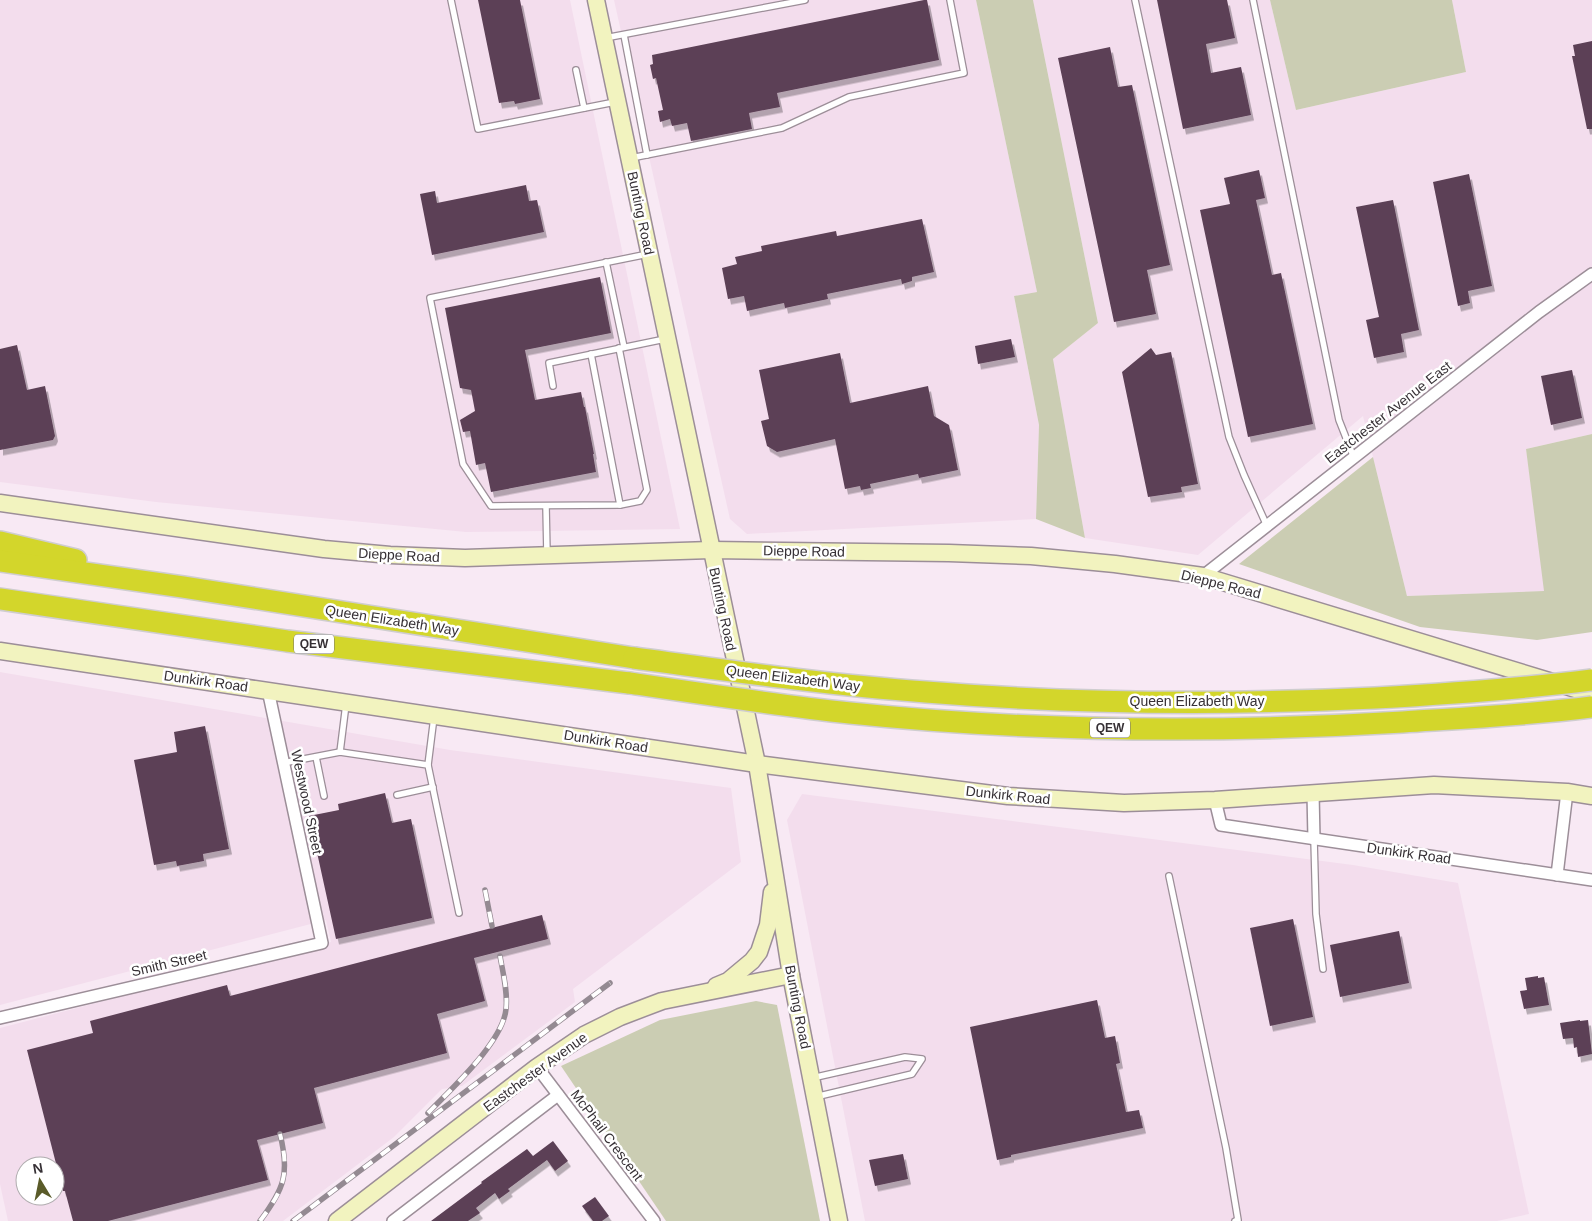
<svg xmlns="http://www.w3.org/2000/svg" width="1592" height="1221" font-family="Arial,sans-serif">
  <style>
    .built { fill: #f3dded; fill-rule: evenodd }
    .green { fill: #cbcdb3 }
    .building { fill: #5c4156; filter: url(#shadow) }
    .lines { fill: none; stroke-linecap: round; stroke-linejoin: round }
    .lane-casing { stroke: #9c8e98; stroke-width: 8 }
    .street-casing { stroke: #9c8e98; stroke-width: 14 }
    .secondary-casing { stroke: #9c8e98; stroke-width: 19 }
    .highway-casing { stroke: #cfcdcf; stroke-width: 24 }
    .lane { stroke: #fff; stroke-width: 5.5 }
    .street { stroke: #fff; stroke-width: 11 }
    .secondary { stroke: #f2f3bf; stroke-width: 16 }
    .highway { stroke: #d3d62b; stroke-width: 21 }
    .rail-casing { stroke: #948a92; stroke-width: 5.5 }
    .rail { stroke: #fff; stroke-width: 4; stroke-dasharray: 11; stroke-linecap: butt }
    .highway-bridge-casing { stroke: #cfcdcf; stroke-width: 24; stroke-linecap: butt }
    .highway-bridge { stroke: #d3d62b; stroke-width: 21 }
    .labels { text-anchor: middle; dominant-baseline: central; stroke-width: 5; stroke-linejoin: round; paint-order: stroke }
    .shield { fill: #fff; stroke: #726e72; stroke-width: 1 }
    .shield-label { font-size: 12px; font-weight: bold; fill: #363035 }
    .street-label { font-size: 14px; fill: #363035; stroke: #fff }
  </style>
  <defs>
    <filter id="shadow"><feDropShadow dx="3" dy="5.5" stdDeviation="0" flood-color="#0004"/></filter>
  </defs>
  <rect width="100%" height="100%" fill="#f8e9f4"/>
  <!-- built -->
  <g class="built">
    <path d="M0 0H570L680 529 466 532 156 502 0 482Z"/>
    <path d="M614 0H976L1037 292 1014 296 1039 425 1036 519 747 534 730 519Z"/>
    <path d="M1033 0H1270L1296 110 1466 72 1452 0H1592V434L1526 449 1545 591 1407 596 1363 416 1198 555 1085 538 1053 359 1098 323Z"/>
    <path d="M0 672 450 750 731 788 741 862 573 989 575 1002 462 1086 442 1089 394 1137 283 1221H8L0 1184V1028L331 942 326 920 0 1005ZM25 1166H55V1196H25Z"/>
    <path d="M802 794 1353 865 1458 883 1529 1214 1497 1221H865L787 820Z"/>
  </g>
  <!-- green -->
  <g class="green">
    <path d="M976 0H1033L1098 323 1053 359 1085 538 1036 519 1039 425 1014 296 1037 292Z"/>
    <path d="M1270 0H1452L1466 72 1296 110Z"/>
    <path d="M1592 434V632L1537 640 1420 627 1239 564 1373 457 1407 596 1544 591 1526 449Z"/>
    <path d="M756 1001 777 1005 820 1221H666L561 1066 660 1020Z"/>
  </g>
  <!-- building -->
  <g class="building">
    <path d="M478 0H520L540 99 515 104 514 101 499 103Z"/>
    <path d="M924 0H927L939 60 777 93 780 107 749 113 752 129 691 141 687 123 672 126 670 119 660 122 658 111 663 110 656 78 653 79 650 65 653 64 652 55Z"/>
    <path d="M1157 0H1227L1235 38 1206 44 1211 73 1241 67 1251 115 1183 129Z"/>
    <path d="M1592 41V129H1587L1572 56H1575L1573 45Z"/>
    <path d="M1110 47 1118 87 1132 85 1170 265 1147 270 1156 314 1114 322 1058 58Z"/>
    <path d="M1259 170 1265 198 1256 200 1272 275 1281 273 1313 424 1248 437 1200 210 1230 204 1224 178Z"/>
    <path d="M1469 174 1492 286 1468 291 1470 303 1458 306 1433 182Z"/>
    <path d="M526 185 529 201 537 200 544 232 432 255 420 194 435 191 437 203Z"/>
    <path d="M1393 200 1419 330 1401 334 1404 352 1374 358 1366 320 1379 317 1356 207Z"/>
    <path d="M922 219 934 272 912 277V281L902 284 901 279 827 294 828 299 785 308 784 303 747 311 744 296 728 299 722 268 737 264 735 257 762 251 761 246 836 231 837 236Z"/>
    <path d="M600 277 611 333 525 350 535 400 581 392 584 407H585L594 454H593L596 472 491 492 485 463 476 465 470 431 463 432 460 420 475 411 471 390 460 388 445 308Z"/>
    <path d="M1011 339 1015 357 978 364 975 346Z"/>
    <path d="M17 345 27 390 45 386 55 436 53 440 0 450V349Z"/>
    <path d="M1151 348 1156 355 1171 352 1198 484 1181 487 1182 492 1148 497 1122 372Z"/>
    <path d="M840 353 850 403 928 386 934 416 949 425 958 470 919 478 918 474 870 484 871 488 861 490 860 486 845 489 835 439 777 452 767 446 761 421 769 419 759 370Z"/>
    <path d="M1572 370 1582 418 1551 425 1541 376Z"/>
    <path d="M205 726 229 849 203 854 204 861 177 866 176 861 154 865 134 760 177 752 174 732Z"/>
    <path d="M385 793 392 823 411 819 432 918 336 939 309 816 339 810 338 804Z"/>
    <path d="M542 915 548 939 474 958 485 1001 437 1014 447 1053 314 1088 323 1123 257 1140 268 1180 108 1221H73L65 1191H63L27 1050 93 1033 90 1021 227 985 230 996Z"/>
    <path d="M1293 919 1313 1017 1270 1026 1250 928Z"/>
    <path d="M1399 931 1409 983 1340 997 1330 945Z"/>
    <path d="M1538 976V978L1544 977 1549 1005 1524 1009 1520 991 1527 990 1525 978Z"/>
    <path d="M1097 1000 1105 1038 1115 1036 1120 1063 1116 1064 1126 1112 1139 1110 1143 1128 1011 1155V1157L997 1160 970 1027Z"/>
    <path d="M1580 1020V1021L1588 1020 1592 1054 1578 1057 1577 1047 1574 1048 1573 1038 1563 1039 1560 1023Z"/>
    <path d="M553 1141 568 1161 555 1171 547 1160 508 1189 510 1191 499 1199 495 1193 476 1208 480 1213 468 1221H431L482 1183 481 1182 527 1149 533 1156Z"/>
    <path d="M903 1154 908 1179 875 1186 869 1160Z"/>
    <path d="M595 1197 609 1216 602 1221H593L582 1206Z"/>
  </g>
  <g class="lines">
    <!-- lane casing -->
    <g class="lane-casing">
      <g id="lane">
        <path d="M451 0 478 129 615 102"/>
        <path d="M1135 0 1229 437 1244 475 1267 526"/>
        <path d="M1253 0 1339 420 1354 458"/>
        <path d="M624 35 647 155"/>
        <path d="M605 38 805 0"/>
        <path d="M576 70 584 108"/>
        <path d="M631 158 782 128 849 97 964 73 950 0"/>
        <path d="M606 262 624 347"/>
        <path d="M619 348 647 490 640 501 620 505"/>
        <path d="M591 354 620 505 491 506 463 464 430 298 648 254"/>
        <path d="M553 386 549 363 665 339"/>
        <path d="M546 506 547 554"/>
        <path d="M340 752 346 704"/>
        <path d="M316 757 324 796"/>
        <path d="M283 763 340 752 428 765 459 913"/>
        <path d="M428 765 434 717"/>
        <path d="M397 795 433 787"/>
        <path d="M1314 839 1316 914 1323 969"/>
        <path d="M1169 876 1226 1148 1238 1220 1235 1221"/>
        <path d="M812 1078 905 1057 922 1059 912 1074 815 1097"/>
      </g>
    </g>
    <!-- street casing -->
    <g class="street-casing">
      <g id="street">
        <path d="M1203 576 1539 312 1592 274"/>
        <path d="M1313 793 1314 839"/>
        <path d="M1215 800 1221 825 1592 880"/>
        <path d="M1557 875 1567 792"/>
        <path d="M0 1018 322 943 268 690"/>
        <path d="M537 1067 654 1221"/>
        <path d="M393 1221 558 1095"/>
      </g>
    </g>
    <!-- secondary casing -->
    <g class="secondary-casing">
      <g id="secondary">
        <path d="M596 0 757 764 791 975 839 1221"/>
        <path d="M0 503 324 549 390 555 465 558 711 550 949 553 1031 556 1115 564 1203 576 1592 694"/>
        <path d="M0 651 757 764 1008 796 1124 803 1215 800 1434 785 1567 792 1592 796"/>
        <path d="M716 986 728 981 752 961 759 952 768 925 772 892"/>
        <path d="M337 1221 537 1067 584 1035 620 1017 662 1001 791 975"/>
      </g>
    </g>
    <!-- highway casing -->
    <g class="highway-casing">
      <g id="highway">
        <path d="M0 542 76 560"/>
        <path d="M0 561 183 587 634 658"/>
        <path d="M0 599 287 641 629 683"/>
      </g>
    </g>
    <!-- lane -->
    <use href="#lane" class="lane"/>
    <!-- street -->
    <use href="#street" class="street"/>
    <!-- secondary -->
    <use href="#secondary" class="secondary"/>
    <!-- highway -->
    <use href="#highway" class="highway"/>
    <!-- rail casing -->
    <g class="rail-casing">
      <g id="rail">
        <path d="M485 890 492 926"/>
        <path d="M428 1113C451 1089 503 1042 506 1009 508 992 503 973 500 956"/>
        <path d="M260 1221C284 1189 290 1174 280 1134"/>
        <path d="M293 1221 610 983"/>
      </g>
    </g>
    <!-- rail -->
    <use href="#rail" class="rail"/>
    <!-- highway-bridge casing -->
    <g class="highway-bridge-casing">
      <g id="highway-bridge">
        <path d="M634 658C731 671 828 685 926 692 1075 704 1226 705 1375 698 1448 694 1520 689 1592 680"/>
        <path d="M629 683C703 694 776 705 850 713 1034 732 1219 733 1403 722 1466 718 1529 715 1592 707"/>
      </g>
    </g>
    <!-- highway-bridge -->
    <use href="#highway-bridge" class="highway-bridge"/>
  </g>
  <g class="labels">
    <!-- shield labels -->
    <g class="shield">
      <rect x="294" y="634.5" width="40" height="19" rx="4"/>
      <rect x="1090" y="718.5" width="40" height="19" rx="4"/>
    </g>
    <g class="shield-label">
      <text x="314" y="644">QEW</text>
      <text x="1110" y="728">QEW</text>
    </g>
    <!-- street labels -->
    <g class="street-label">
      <text transform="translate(641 213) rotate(78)">Bunting Road</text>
      <text transform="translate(1388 412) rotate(-38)">Eastchester Avenue East</text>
      <text transform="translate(804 551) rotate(1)">Dieppe Road</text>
      <text transform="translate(399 555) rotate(3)">Dieppe Road</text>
      <text transform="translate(1221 584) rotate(14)">Dieppe Road</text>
      <text transform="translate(723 609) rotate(78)">Bunting Road</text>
      <text transform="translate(392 620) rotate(9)">Queen Elizabeth Way</text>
      <text transform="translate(793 678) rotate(7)">Queen Elizabeth Way</text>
      <text transform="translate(206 681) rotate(8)">Dunkirk Road</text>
      <text x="1197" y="701">Queen Elizabeth Way</text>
      <text transform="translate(606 741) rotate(9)">Dunkirk Road</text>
      <text transform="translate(1008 795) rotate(6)">Dunkirk Road</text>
      <text transform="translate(307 802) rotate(78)">Westwood Street</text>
      <text transform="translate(1409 853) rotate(8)">Dunkirk Road</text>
      <text transform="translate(169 963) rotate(-13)">Smith Street</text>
      <text transform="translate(798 1007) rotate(79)">Bunting Road</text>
      <text transform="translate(535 1072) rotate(-36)">Eastchester Avenue</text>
      <text transform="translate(607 1135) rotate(53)">McPhail Crescent</text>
    </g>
  </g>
  <!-- north arrow -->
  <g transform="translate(40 1181) rotate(350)"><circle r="24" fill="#ffffff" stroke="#afacae"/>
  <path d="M0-4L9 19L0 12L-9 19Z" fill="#5a5b29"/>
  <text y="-8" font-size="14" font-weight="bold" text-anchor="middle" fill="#363035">N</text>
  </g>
</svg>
